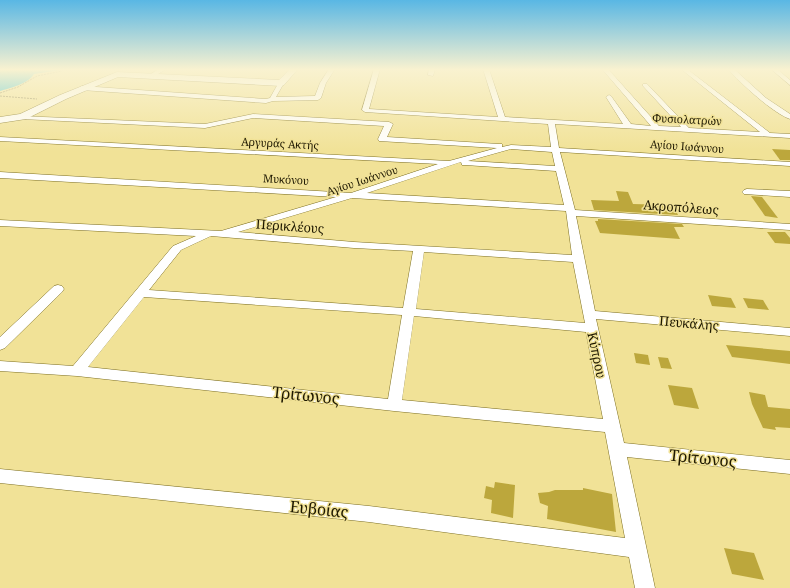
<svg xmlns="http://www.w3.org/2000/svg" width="790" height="588" font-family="'Noto Serif',serif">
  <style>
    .water { fill: #22bcdf }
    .building { fill: #bca73c }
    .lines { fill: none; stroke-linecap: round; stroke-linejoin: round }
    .street-casing { stroke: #7d6f22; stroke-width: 1 }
    .secondary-casing { stroke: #7d6f22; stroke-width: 1 }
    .path { stroke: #908551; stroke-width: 1; stroke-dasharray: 2 1; stroke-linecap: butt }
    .street { fill: #fff; fill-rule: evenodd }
    .secondary { fill: #fff; fill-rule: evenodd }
    .labels { text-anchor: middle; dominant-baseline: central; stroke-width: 3; stroke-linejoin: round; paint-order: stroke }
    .far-street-label { font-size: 11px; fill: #1e1800; stroke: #f1e297 }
    .street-label { font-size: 13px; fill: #1e1800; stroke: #f1e297 }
    .near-street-label { font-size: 16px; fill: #1e1800; stroke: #f1e297 }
  </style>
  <rect width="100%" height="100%" fill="#f1e297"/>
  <!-- water -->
  <path class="water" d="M0 69H67L34 74C28 84 10 88 0 91Z"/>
  <!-- building -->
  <g class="building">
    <path d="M772 149 790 150V160H780Z"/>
    <path d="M616 191 628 192 633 204 670 205V207H674L678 215 594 210 591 200 619 201Z"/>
    <path d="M751 196 762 197 778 218 765 216Z"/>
    <path d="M598 219 682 224 684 227H674L680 239 600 233 595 221H598Z"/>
    <path d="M767 232H785L790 238V244L775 243Z"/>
    <path d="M708 295 731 298 736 308 712 306Z"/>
    <path d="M743 298 763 300 769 310 748 308Z"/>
    <path d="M726 345 790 351V364L732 357Z"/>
    <path d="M634 353 648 355 650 365 636 363Z"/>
    <path d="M658 357 668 358 672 369 661 368Z"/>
    <path d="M668 385 692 388 699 409 674 405Z"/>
    <path d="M749 392 765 395 768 407 790 409V428L775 427 776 430 763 428 752 404Z"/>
    <path d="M495 482 515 485 513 518 491 513 492 500 484 498 486 486 494 488Z"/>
    <path d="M583 488 612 494 616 532 547 519 548 506 540 503 538 493 549 492 555 490H583Z"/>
    <path d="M724 548 754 553 764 580 732 574Z"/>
  </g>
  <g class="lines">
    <!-- street casing -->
    <g class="street-casing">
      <g id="street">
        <path d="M159 69H166L155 76H151V74Z"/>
        <path d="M329 69H335L326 83 321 98 318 100 273 101 266 103 82 90 79 88 82 86 266 99 270 98 279 82 281 81 284 83 276 97 315 96 320 83Z"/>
        <path d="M374 69H380L369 109 498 117 483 69H489L505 117 623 124 606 97 609 95 611 96 631 124 651 126 602 69H608L659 126 681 127 643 86V84H647L689 128 760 132 681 69H687L770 133 790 134V138L555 124 559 148 790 162V166L560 152 575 210 790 224V230L576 216 595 311 790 328V336L596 319 624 443 790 460V474L627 457 655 588H635L629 557 369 522 0 483V469L369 506 625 538 605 432 394 411 77 376 0 371V361L73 366 173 246 196 236 0 226V220L221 231 336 197 0 178V172L351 193 438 164 0 141V137L449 161 497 148 379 141 378 139 384 126 253 118 205 128 22 119 19 117 20 116 205 124 253 114 389 122 393 124 387 137 499 144H502V147L511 145 551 147 548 124 365 112 362 110ZM511 149 552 152 555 166 468 161ZM461 162 462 165H465L556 171 564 205 367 193ZM352 198 566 211 572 255 354 242 238 232ZM211 236 354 248 413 251 403 308 149 290 181 250ZM424 252 573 262 585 323 416 309ZM144 297 402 315 388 399 88 367ZM414 316 586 332 603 419 402 400Z"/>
        <path d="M429 69H435L433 76 428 75Z"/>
        <path d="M728 69H734L766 98 790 114V119C774 114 740 83 728 69Z"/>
        <path d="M771 69H777L790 80V85Z"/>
        <path d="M747 189 790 191V197L744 194 742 192 744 190Z"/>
        <path d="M58 285 62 286 64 289 62 292 5 348 0 350V337L54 286Z"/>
      </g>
    </g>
    <!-- secondary casing -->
    <g class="secondary-casing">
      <path id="secondary" d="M290 69H298L284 85 281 86 118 77 66 99 26 119 0 123V117L20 114 60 95 117 72 279 80Z"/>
    </g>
    <!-- path -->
    <g class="path">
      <path d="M0 93 18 87 37 76 62 71"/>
      <path d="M0 96 37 99"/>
    </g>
    <!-- street -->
    <use href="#street" class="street"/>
    <!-- secondary -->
    <use href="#secondary" class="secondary"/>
  </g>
  <!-- sky -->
  <linearGradient id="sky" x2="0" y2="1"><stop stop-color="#59b7e4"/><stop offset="0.46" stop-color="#f9f2d0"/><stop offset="1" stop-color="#f9f2d0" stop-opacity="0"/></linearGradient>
  <rect width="790" height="151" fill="url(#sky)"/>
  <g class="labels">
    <!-- far-street labels -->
    <g class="far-street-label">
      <text transform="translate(687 119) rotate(3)">Φυσιολατρών</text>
      <text transform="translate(280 143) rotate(3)">Αργυράς Ακτής</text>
      <text transform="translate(687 146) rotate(4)">Αγίου Ιωάννου</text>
      <text transform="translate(286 179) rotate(3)">Μυκόνου</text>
      <text transform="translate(362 180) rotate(-18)">Αγίου Ιωάννου</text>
    </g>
    <!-- street labels -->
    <g class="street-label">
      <text transform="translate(681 207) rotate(4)">Ακροπόλεως</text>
      <text transform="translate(290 226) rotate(4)">Περικλέους</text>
      <text transform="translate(689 323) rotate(5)">Πευκάλης</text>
      <text transform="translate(597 355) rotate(78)">Κύπρου</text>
    </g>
    <!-- near-street labels -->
    <g class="near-street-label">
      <text transform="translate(306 395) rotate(6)">Τρίτωνος</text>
      <text transform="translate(703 458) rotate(6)">Τρίτωνος</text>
      <text transform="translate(319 509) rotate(6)">Ευβοίας</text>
    </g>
  </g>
</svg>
